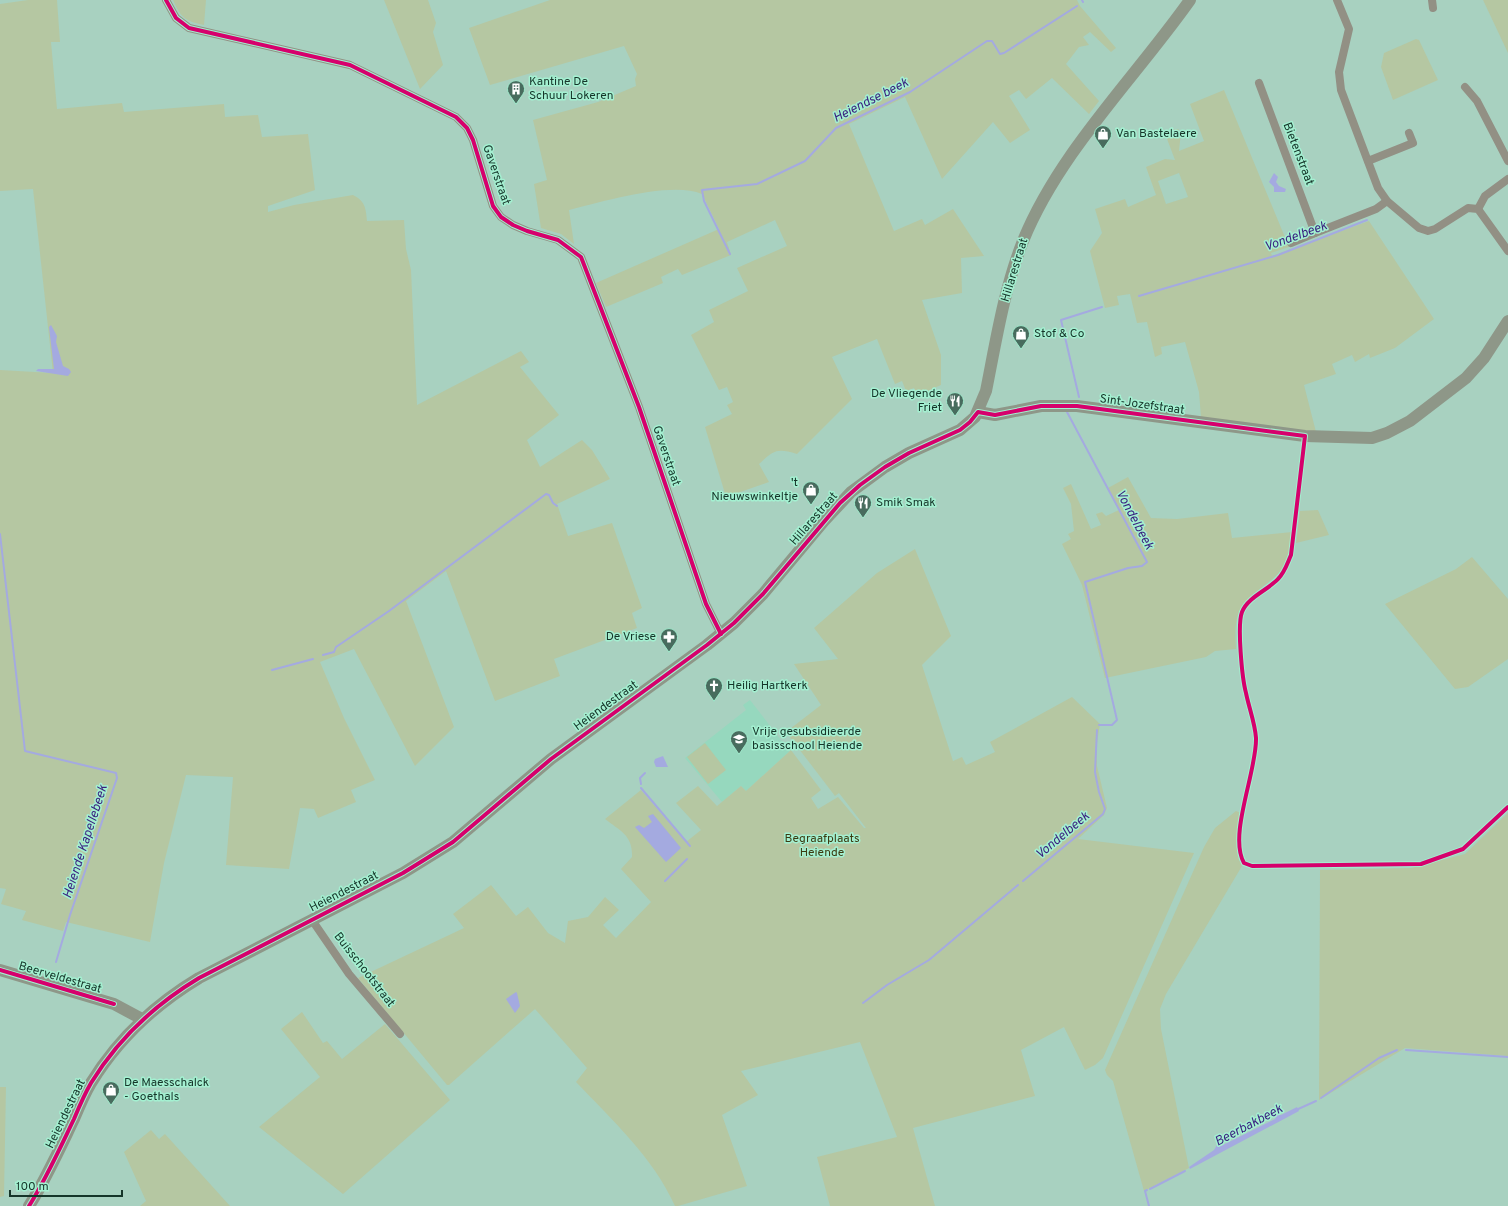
<svg xmlns="http://www.w3.org/2000/svg" width="1508" height="1206" font-family="Overpass,sans-serif">
  <style>
    .built { fill: #96d8be }
    .green { fill: #b5c7a2; fill-rule: evenodd }
    .water { fill: #a4aae0 }
    .lines { fill: none; stroke-linecap: round; stroke-linejoin: round }
    .stream { stroke: #a4aae0; stroke-width: 2 }
    .street { stroke: #929084; stroke-width: 8 }
    .secondary { stroke: #8e9788; stroke-width: 12 }
    .cycleway-casing { stroke: #a4f0d1; stroke-width: 6 }
    .cycleway { stroke: #d6006c; stroke-width: 4 }
    .labels { text-anchor: middle; dominant-baseline: central; stroke-width: 3; stroke-linejoin: round; paint-order: stroke }
    .poi-label { font-size: 12px; fill: #153529; stroke: #a4f0d1; text-anchor: start }
    .street-label { font-size: 12px; fill: #153529; stroke: #a4f0d1 }
    .park-label { font-size: 12px; fill: #3b3a10; stroke: #a4f0d1 }
    .water-label { font-size: 13px; font-style: italic; fill: #381e7e; stroke: #a4f0d1 }
  </style>
  <rect width="100%" height="100%" fill="#a8d1c0"/>
  <!-- built -->
  <path class="built" d="M750 700 781 740 791 750 746 791 741 786 722 802 685 758 746 710 743 705Z"/>
  <!-- green -->
  <g class="green">
    <path d="M28 0H57L60 42H51L57 109 122 103 124 112 224 104 225 117 258 115 262 137 308 134 315 190 268 206V212L294 205 353 195C365 201 366 208 367 221L404 220 406 249 411 270 417 405 521 351 529 362 520 367 559 415 527 440 540 467 582 440 592 450 610 479 557 504 568 536 612 523 642 608 632 613 637 628 554 659 560 676 495 701 446 571 406 601 454 727 415 766 354 649 320 662 344 718 375 780 351 790 356 802 318 818 314 809 300 808 289 869 226 865 233 777 186 775 164 863 150 942 66 922 63 931 22 920 26 911 1 904 6 889 0 888V370L53 373 33 189 0 191V4Z"/>
    <path d="M173 0H206L204 25C185 21 181 18 173 0Z"/>
    <path d="M384 0H428L436 23 433 32 443 65 420 89Z"/>
    <path d="M550 0H1077L1080 6 1116 48 1111 52 1090 32 1083 37 1089 45 1079 47 1066 64 1099 101 1089 114 1052 78 1026 99 1019 90 1009 96 1030 130 1010 143 993 122 942 179 905 97 849 124 894 231 922 219 925 225 953 209 984 256 961 258 962 293 922 300 941 355V385L932 389V392L916 395 914 388 906 391 902 381 895 384 877 339 832 357 852 399 797 454C777 448 774 450 759 464L769 482 726 497 705 427 732 414 727 405 733 402 727 387 719 390 691 335 714 322 709 310 748 291 737 268 787 246 775 220 727 242 731 255 682 275 678 269 661 277 663 283 606 307 596 283 719 229 702 194C671 181 602 202 569 210L574 244 561 234 541 228 534 184 547 180 533 120 598 102 636 86 635 79 637 74 624 46 490 85 469 28Z"/>
    <path d="M1483 0H1508V53Z"/>
    <path d="M1416 39 1419 40 1438 80 1393 100 1381 67 1384 53Z"/>
    <path d="M1224 90 1289 247 1271 253 1272 256 1369 221 1434 319 1395 348 1370 358 1369 354 1355 362 1352 355 1332 364 1336 374 1304 385 1316 432 1201 417 1199 392 1185 342 1161 347 1162 354 1155 357 1147 322 1137 323 1130 294 1117 296 1119 305 1105 308 1090 251 1102 233 1095 209 1125 199 1128 207 1156 195 1146 167 1165 159 1175 160 1164 131 1178 129 1181 132 1179 151 1204 141 1190 104ZM1179 173 1188 197 1166 204 1158 181Z"/>
    <path d="M1128 477 1151 518 1177 519 1228 513 1232 538 1292 532C1290 543 1290 558 1283 568 1278 575 1271 580 1265 585 1237 606 1234 614 1236 649L1215 651 1206 657 1105 678 1082 585 1062 544 1071 539 1068 534 1074 531 1071 504 1063 488 1071 484 1091 529 1101 525 1096 514 1102 512 1106 516 1119 510 1108 488Z"/>
    <path d="M1318 510 1329 535 1296 543 1300 511Z"/>
    <path d="M915 549 951 636 922 665 953 761 962 757 966 765 995 752 990 742 1072 697 1100 724 1097 743V766L1107 808 1104 815 1078 839 1194 853 1103 1058 1095 1065 1085 1070 1064 1027 1021 1050 1035 1096 913 1128 935 1206H830L817 1157 897 1137 860 1042 741 1071 758 1095 722 1115 747 1186 678 1206H675C653 1157 612 1120 576 1082L587 1068 535 1009 449 1085H447L358 978 464 928 453 914 491 885 516 916 528 907 548 933 565 943 568 921 588 917 605 897 619 910 603 925 616 938 651 902 621 869 632 857C633 835 620 831 605 819L641 790 686 842 701 830 676 803 698 786 717 806 741 786 746 791 791 750 821 790 811 798 818 809 838 797 864 828H866L839 793 835 796 786 732 821 705 794 664 838 659 814 628 877 573Z"/>
    <path d="M1472 557 1508 599V659L1468 687 1455 689 1385 604 1456 569Z"/>
    <path d="M705 743 726 770 708 784 687 757Z"/>
    <path d="M1236 811 1241 813C1239 830 1232 850 1242 866L1166 994 1160 1009 1161 1029 1189 1168 1144 1191 1113 1081 1107 1075 1105 1070 1204 847 1215 828Z"/>
    <path d="M1508 813V1056L1405 1048 1319 1100 1320 870 1411 868 1465 854Z"/>
    <path d="M302 1012 323 1043 327 1041 342 1059 385 1024 450 1100 343 1194 259 1127 320 1077 281 1029Z"/>
    <path d="M0 1087H6L4 1196 0 1197Z"/>
    <path d="M151 1130 159 1139 165 1134 230 1206H140L146 1201 124 1152Z"/>
  </g>
  <!-- water -->
  <g class="water">
    <path d="M1274 173 1278 177 1276 182 1279 186 1286 189 1285 192H1274V187L1269 182Z"/>
    <path d="M51 325 57 336 56 342 63 366 69 369 71 372 68 376 36 371 38 369H54L49 327Z"/>
    <path d="M663 756 668 767H656L654 762 655 759Z"/>
    <path d="M653 814 681 848 666 862 635 827 639 825 644 828 652 822 648 816Z"/>
    <path d="M516 992 517 993 520 1006 515 1013 506 999Z"/>
    <path d="M1297 1107 1299 1111 1190 1169 1189 1167 1214 1150 1217 1145 1219 1144 1221 1146 1275 1119 1277 1115H1281Z"/>
  </g>
  <g class="lines">
    <!-- stream -->
    <g class="stream">
      <path d="M1082 0 1083 2"/>
      <path d="M730 254 704 201 702 190 757 184 805 161 836 128 910 92 987 41H992L1000 54 1004 53 1077 6"/>
      <path d="M1139 296 1278 255 1367 220"/>
      <path d="M1079 397 1061 320 1102 307"/>
      <path d="M1067 412 1147 562 1142 566 1128 568 1085 582 1117 720 1112 725H1099"/>
      <path d="M0 534 25 751 116 773 117 778 70 915 56 962"/>
      <path d="M323 655 334 652 336 647 389 611 546 494 549 495 553 503 557 506"/>
      <path d="M272 670 313 659"/>
      <path d="M641 784 640 778 645 773"/>
      <path d="M641 788 690 846"/>
      <path d="M665 881 687 859"/>
      <path d="M1023 881 1103 814 1105 809 1099 792 1095 772 1097 730"/>
      <path d="M863 1003 887 985 929 960 1018 885"/>
      <path d="M1406 1050 1508 1057"/>
      <path d="M1321 1098 1379 1058 1397 1050"/>
      <path d="M1296 1110 1316 1101"/>
      <path d="M1150 1189 1185 1171"/>
      <path d="M1147 1190 1145 1191 1149 1206"/>
    </g>
    <!-- street -->
    <g class="street">
      <path d="M166 0 176 18 189 28 350 65 456 117 467 128 473 140 493 206 501 217 513 225 527 231 558 240 581 257 639 407 706 604 721 634"/>
      <path d="M1337 0 1349 29 1339 72 1341 90 1378 188 1387 201 1419 228 1428 231 1435 229 1468 208 1478 209 1508 251"/>
      <path d="M1432 0 1433 8"/>
      <path d="M1259 83 1315 233 1376 209 1387 201"/>
      <path d="M1465 87 1477 101 1508 161"/>
      <path d="M1368 161 1413 143 1409 133"/>
      <path d="M1478 209 1485 196 1508 179"/>
      <path d="M1291 243 1315 233"/>
      <path d="M312 920 349 974 400 1034"/>
    </g>
    <!-- secondary -->
    <g class="secondary">
      <path d="M978 412 995 415 1041 406H1077L1305 436 1372 438 1387 433 1410 421 1466 378 1484 358 1508 321"/>
      <path d="M0 970 114 1004 142 1019"/>
      <path d="M29 1206C46 1179 60 1148 74 1119 79 1107 84 1095 91 1083 118 1039 154 1005 199 978L403 873 453 842 551 759 707 645 734 623 763 594 824 521 851 492 885 467 909 453 960 430 975 417 986 391C996 341 1004 289 1023 241 1059 152 1135 78 1190 0"/>
    </g>
    <!-- cycleway casing -->
    <g class="cycleway-casing">
      <g id="cycleway">
        <path d="M166 0 176 18 189 28 350 65 456 117 467 128 473 140 493 206 501 217 513 225 527 231 558 240 581 257 639 407 706 604 721 634"/>
        <path d="M0 970 114 1004"/>
        <path d="M29 1206C46 1179 60 1148 74 1119 79 1107 84 1095 91 1083 118 1039 154 1005 199 978L403 873 453 842 551 759 707 645 734 623 763 594 840 503 860 485 885 467 909 453 960 430 970 422 978 412 995 415 1041 406H1077L1305 436 1291 555C1287 564 1285 572 1278 579 1268 590 1248 597 1242 612 1237 625 1242 678 1246 693 1249 708 1255 723 1256 738 1257 771 1228 835 1244 863L1252 866 1421 864 1463 849 1508 807"/>
      </g>
    </g>
    <!-- cycleway -->
    <use href="#cycleway" class="cycleway"/>
  </g>
  <!-- icons -->
  <defs>
    <g id="building-pin" transform="scale(0.9)"><path d="M0 17L-7.5 6A9.5 9.5 0 1 1 7.5 6Z" fill="#486c5e" stroke="#a4f0d1"/><path d="M-4-6H4V6H1V3H-1V6H-4ZM-2.5-4.3h1.7v1.8h-1.7ZM.8-4.3h1.7v1.8H.8ZM-2.5-1h1.7V.8h-1.7ZM.8-1h1.7V.8H.8Z" fill="#fff"/></g>
    <g id="shop-pin" transform="scale(0.9)"><path d="M0 17L-7.5 6A9.5 9.5 0 1 1 7.5 6Z" fill="#486c5e" stroke="#a4f0d1"/><path d="M-5-2.5h2.3a2.7 3.5 0 0 1 5.4 0H5L5.5 6h-11ZM-1.5-2.5h3a1.5 2.3 0 0 0-3 0Z" fill="#fff"/></g>
    <g id="restaurant-pin" transform="scale(0.9)"><path d="M0 17L-7.5 6A9.5 9.5 0 1 1 7.5 6Z" fill="#486c5e" stroke="#a4f0d1"/><path d="M-5-6h1v4h1v-4h1v4h1v-4h1v5L-1.5 .5V6h-2V.5L-5-1ZM5-6V6H3V1.5H1.5Q1.5-4 5-6Z" fill="#fff"/></g>
    <g id="pharmacy-pin" transform="scale(0.9)"><path d="M0 17L-7.5 6A9.5 9.5 0 1 1 7.5 6Z" fill="#486c5e" stroke="#a4f0d1"/><path d="M-2-6h4v4h4v4h-4v4h-4v-4h-4v-4h4Z" fill="#fff"/></g>
    <g id="church-pin" transform="scale(0.9)"><path d="M0 17L-7.5 6A9.5 9.5 0 1 1 7.5 6Z" fill="#486c5e" stroke="#a4f0d1"/><path d="M-1.2-6h2.4v3.5h3.3v2.4h-3.3V6h-2.4V-.1h-3.3v-2.4h3.3Z" fill="#fff"/></g>
    <g id="school-pin" transform="scale(0.9)"><path d="M0 17L-7.5 6A9.5 9.5 0 1 1 7.5 6Z" fill="#486c5e" stroke="#a4f0d1"/><path d="M0-5L7-2L0 1L-7-2ZM-4 1L0 2.5L4 1V4Q0 6-4 4Z" fill="#fff"/></g>
  </defs>
  <g fill-rule="evenodd">
    <use href="#building-pin" x="516" y="89"/>
    <use href="#shop-pin" x="1103" y="134"/>
    <use href="#shop-pin" x="1021" y="334"/>
    <use href="#restaurant-pin" x="955" y="401"/>
    <use href="#shop-pin" x="811" y="490"/>
    <use href="#restaurant-pin" x="863" y="503"/>
    <use href="#pharmacy-pin" x="669" y="637"/>
    <use href="#church-pin" x="714" y="686"/>
    <use href="#school-pin" x="739" y="739"/>
    <use href="#shop-pin" x="111" y="1090"/>
  </g>
  <g class="labels">
    <!-- poi labels -->
    <g class="poi-label">
      <text x="529" y="82">Kantine De<tspan x="529" dy="14">Schuur Lokeren</tspan></text>
      <text x="1116" y="134">Van Bastelaere</text>
      <text x="1034" y="334">Stof &amp; Co</text>
      <text x="942" y="394" text-anchor="end">De Vliegende<tspan x="942" dy="14">Friet</tspan></text>
      <text x="798" y="483" text-anchor="end">'t<tspan x="798" dy="14">Nieuwswinkeltje</tspan></text>
      <text x="876" y="503">Smik Smak</text>
      <text x="656" y="637" text-anchor="end">De Vriese</text>
      <text x="727" y="686">Heilig Hartkerk</text>
      <text x="752" y="732">Vrije gesubsidieerde<tspan x="752" dy="14">basisschool Heiende</tspan></text>
      <text x="124" y="1083">De Maesschalck<tspan x="124" dy="14">- Goethals</tspan></text>
    </g>
    <!-- street labels -->
    <g class="street-label">
      <text transform="translate(1298 154) rotate(69)">Bietenstraat</text>
      <text transform="translate(496 175) rotate(71)">Gaverstraat</text>
      <text transform="translate(1015 270) rotate(-73)">Hillarestraat</text>
      <text transform="translate(1142 405) rotate(8)">Sint-Jozefstraat</text>
      <text transform="translate(666 456) rotate(71)">Gaverstraat</text>
      <text transform="translate(814 519) rotate(-49)">Hillarestraat</text>
      <text transform="translate(606 706) rotate(-36)">Heiendestraat</text>
      <text transform="translate(344 892) rotate(-27)">Heiendestraat</text>
      <text transform="translate(364 970) rotate(52)">Buisschootstraat</text>
      <text transform="translate(60 978) rotate(16)">Beerveldestraat</text>
      <text transform="translate(66 1114) rotate(-64)">Heiendestraat</text>
    </g>
    <!-- park labels -->
    <g class="park-label">
      <text x="822" y="839">Begraafplaats<tspan x="822" dy="14">Heiende</tspan></text>
    </g>
    <!-- water labels -->
    <g class="water-label">
      <text transform="translate(871 101) rotate(-27)">Heiendse beek</text>
      <text transform="translate(1296 237) rotate(-20)">Vondelbeek</text>
      <text transform="translate(1134 520) rotate(62)">Vondelbeek</text>
      <text transform="translate(1063 836) rotate(-40)">Vondelbeek</text>
      <text transform="translate(86 842) rotate(-72)">Heiende Kapellebeek</text>
      <text transform="translate(1249 1126) rotate(-28)">Beerbakbeek</text>
    </g>
  </g>
  <!-- scale -->
  <path d="M10 1190v6h112v-6" fill="none" stroke="#153529" stroke-width="2"/>
  <text x="16" y="1190" font-size="12" fill="#153529" stroke="#a4f0d1" stroke-width="3" paint-order="stroke">100 m</text>
</svg>
